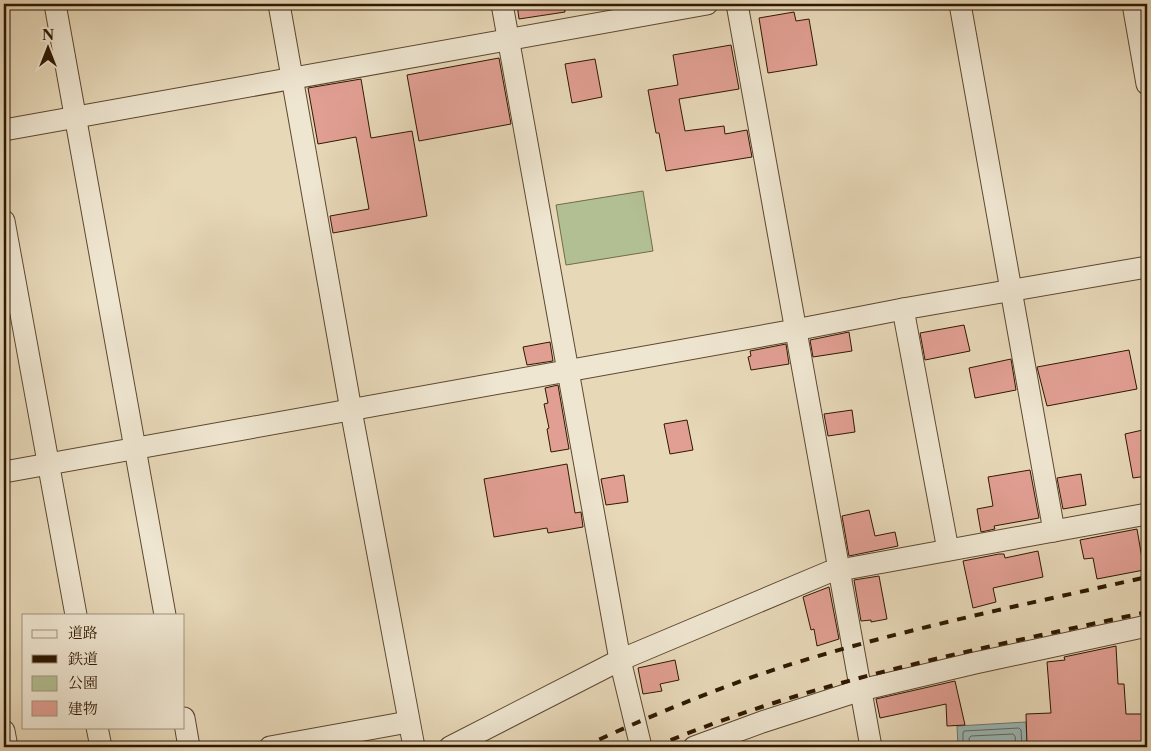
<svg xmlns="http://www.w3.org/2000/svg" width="1151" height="751" font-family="'Libre Caslon Text','Noto Serif JP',serif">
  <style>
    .green { fill: #b2bf92; stroke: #706c4a }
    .water { fill: #9ab8b7; stroke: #6f786f }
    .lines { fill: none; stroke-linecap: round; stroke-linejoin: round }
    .shore { stroke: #64685c; stroke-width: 1 }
    .building { fill: #e19f93; stroke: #2f1802 }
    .minor-casing { stroke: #5d4830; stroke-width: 23 }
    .minor { stroke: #efe6d1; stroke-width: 21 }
    .rail { stroke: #2f1802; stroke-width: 4; stroke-dasharray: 9 9; stroke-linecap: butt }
  </style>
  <rect width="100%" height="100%" fill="#e7d8b8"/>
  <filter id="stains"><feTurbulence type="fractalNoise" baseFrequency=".004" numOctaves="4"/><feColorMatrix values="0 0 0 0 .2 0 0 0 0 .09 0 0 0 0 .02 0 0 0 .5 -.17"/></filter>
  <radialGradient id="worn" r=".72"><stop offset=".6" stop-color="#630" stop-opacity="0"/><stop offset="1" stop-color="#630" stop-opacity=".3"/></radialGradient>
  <!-- green -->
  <path class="green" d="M643 191 653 251 566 265 556 205Z"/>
  <!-- water -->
  <path class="water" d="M1026 722 1027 747H958L957 726Z"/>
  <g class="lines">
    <!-- shore -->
    <g class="shore">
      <path d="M963 747V733L964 731 1019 728 1021 730 1022 747"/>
      <path d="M970 747 969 738 971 736 1013 734 1015 736 1016 747"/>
    </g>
  </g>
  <!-- building -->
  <g class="building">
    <path d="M517 4H564L565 12 519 19Z"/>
    <path d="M794 12 796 21 809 19 817 65 768 73 759 18Z"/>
    <path d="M731 45 739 89 679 99 685 131 724 126 725 134 747 130 752 157 666 171 659 133H656L648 90 678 85 673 55Z"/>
    <path d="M499 58 511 124 419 141 407 75Z"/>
    <path d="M595 59 602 97 572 103 565 64Z"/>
    <path d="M361 79 371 138 412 131 427 216 333 233 330 216 369 209 356 137 318 144 308 88Z"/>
    <path d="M964 325 970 351 925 360 920 333Z"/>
    <path d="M849 332 852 351 813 357 810 340Z"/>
    <path d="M550 342 553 361 527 365 523 347Z"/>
    <path d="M786 344 789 364 751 370 748 357 751 356 750 351Z"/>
    <path d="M1129 350 1137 389 1047 406 1037 367Z"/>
    <path d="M1011 359 1016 390 975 398 969 368Z"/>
    <path d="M558 385 569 449 551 452 547 429 549 428 544 404 548 403 545 388Z"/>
    <path d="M852 410 855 432 828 436 824 414Z"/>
    <path d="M687 420 693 450 670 454 664 424Z"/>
    <path d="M1147 429V476L1133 478 1125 434Z"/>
    <path d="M567 464 575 513 581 512 583 527 548 533 547 528 494 537 484 479Z"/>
    <path d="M1030 470 1039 518 994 526 995 529 981 532 977 509 993 506 988 477Z"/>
    <path d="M1081 474 1086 505 1063 509 1057 478Z"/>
    <path d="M624 475 628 502 606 505 601 479Z"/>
    <path d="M869 510 875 536 895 532 898 546 849 556 842 516Z"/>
    <path d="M1137 529 1144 570 1097 579 1093 558 1084 559 1080 540Z"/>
    <path d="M1038 551 1043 577 993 588 996 602 973 608 963 561 999 554H1004L1005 558Z"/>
    <path d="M879 576 887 619 871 622V620L861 621 854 580Z"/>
    <path d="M829 587 839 639 817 646 814 629 811 630 803 597Z"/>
    <path d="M1116 646 1118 684H1124L1126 714H1147V744L1027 745 1026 714 1051 713 1047 662 1065 660 1064 657Z"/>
    <path d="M675 660 679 680 660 684 662 691 643 694 638 668Z"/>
    <path d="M955 681 965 725 947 726 946 704 880 718 876 699Z"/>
  </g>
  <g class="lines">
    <!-- minor casing -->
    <g class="minor-casing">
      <g id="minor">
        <path d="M55 4 165 615"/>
        <path d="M279 4 351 410 414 747"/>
        <path d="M502 4 620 660 641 747"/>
        <path d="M737 4 871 747"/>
        <path d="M960 4 1054 531"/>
        <path d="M1133 4 1147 84"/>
        <path d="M4 130 707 4"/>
        <path d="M4 221 76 615"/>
        <path d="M903 309 948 550"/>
        <path d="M4 472 795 330 903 309 1147 267"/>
        <path d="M184 718 189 747"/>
        <path d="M97 727 101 747"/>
        <path d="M4 731 7 747"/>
        <path d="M270 747 408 722"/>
        <path d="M450 747 620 660 829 572 1147 514"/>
        <path d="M694 747 762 722 861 690 975 663 1147 626"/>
      </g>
    </g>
    <!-- minor -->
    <use href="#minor" class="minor"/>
    <!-- rail -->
    <g class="rail">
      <path d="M583 747C645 718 710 691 776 669 897 630 1023 605 1147 577"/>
      <path d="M654 747C812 680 980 649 1147 612"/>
    </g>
  </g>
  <!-- margin -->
  <rect width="1151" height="751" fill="none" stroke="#e7d8b8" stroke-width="20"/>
  <rect x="5" y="5" width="1141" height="741" fill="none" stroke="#2f1802" stroke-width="2.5"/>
  <rect x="10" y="10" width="1131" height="731" fill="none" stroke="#2f1802"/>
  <!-- legend -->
  <rect x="22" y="614" width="162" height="115" fill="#efe6d1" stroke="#a2947e"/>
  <rect x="32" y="630" width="25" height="8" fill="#efe6d1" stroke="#a2947e"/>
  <text x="68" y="638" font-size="15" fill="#2f1802">道路</text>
  <rect x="32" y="655" width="25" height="8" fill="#2f1802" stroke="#a2947e"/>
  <text x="68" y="664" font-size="15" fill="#2f1802">鉄道</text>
  <rect x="32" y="676" width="25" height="15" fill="#b2bf92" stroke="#a2947e"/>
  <text x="68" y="688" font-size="15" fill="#2f1802">公園</text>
  <rect x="32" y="701" width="25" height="15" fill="#e19f93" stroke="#a2947e"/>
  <text x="68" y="714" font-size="15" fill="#2f1802">建物</text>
  <!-- north arrow -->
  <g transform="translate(48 48)" stroke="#efe6d1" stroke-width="4" paint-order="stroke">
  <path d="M0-4L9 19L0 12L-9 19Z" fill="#2f1802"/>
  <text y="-8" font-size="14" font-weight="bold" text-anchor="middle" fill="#2f1802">N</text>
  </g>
  <rect width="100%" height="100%" filter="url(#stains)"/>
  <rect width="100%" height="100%" fill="url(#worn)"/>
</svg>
